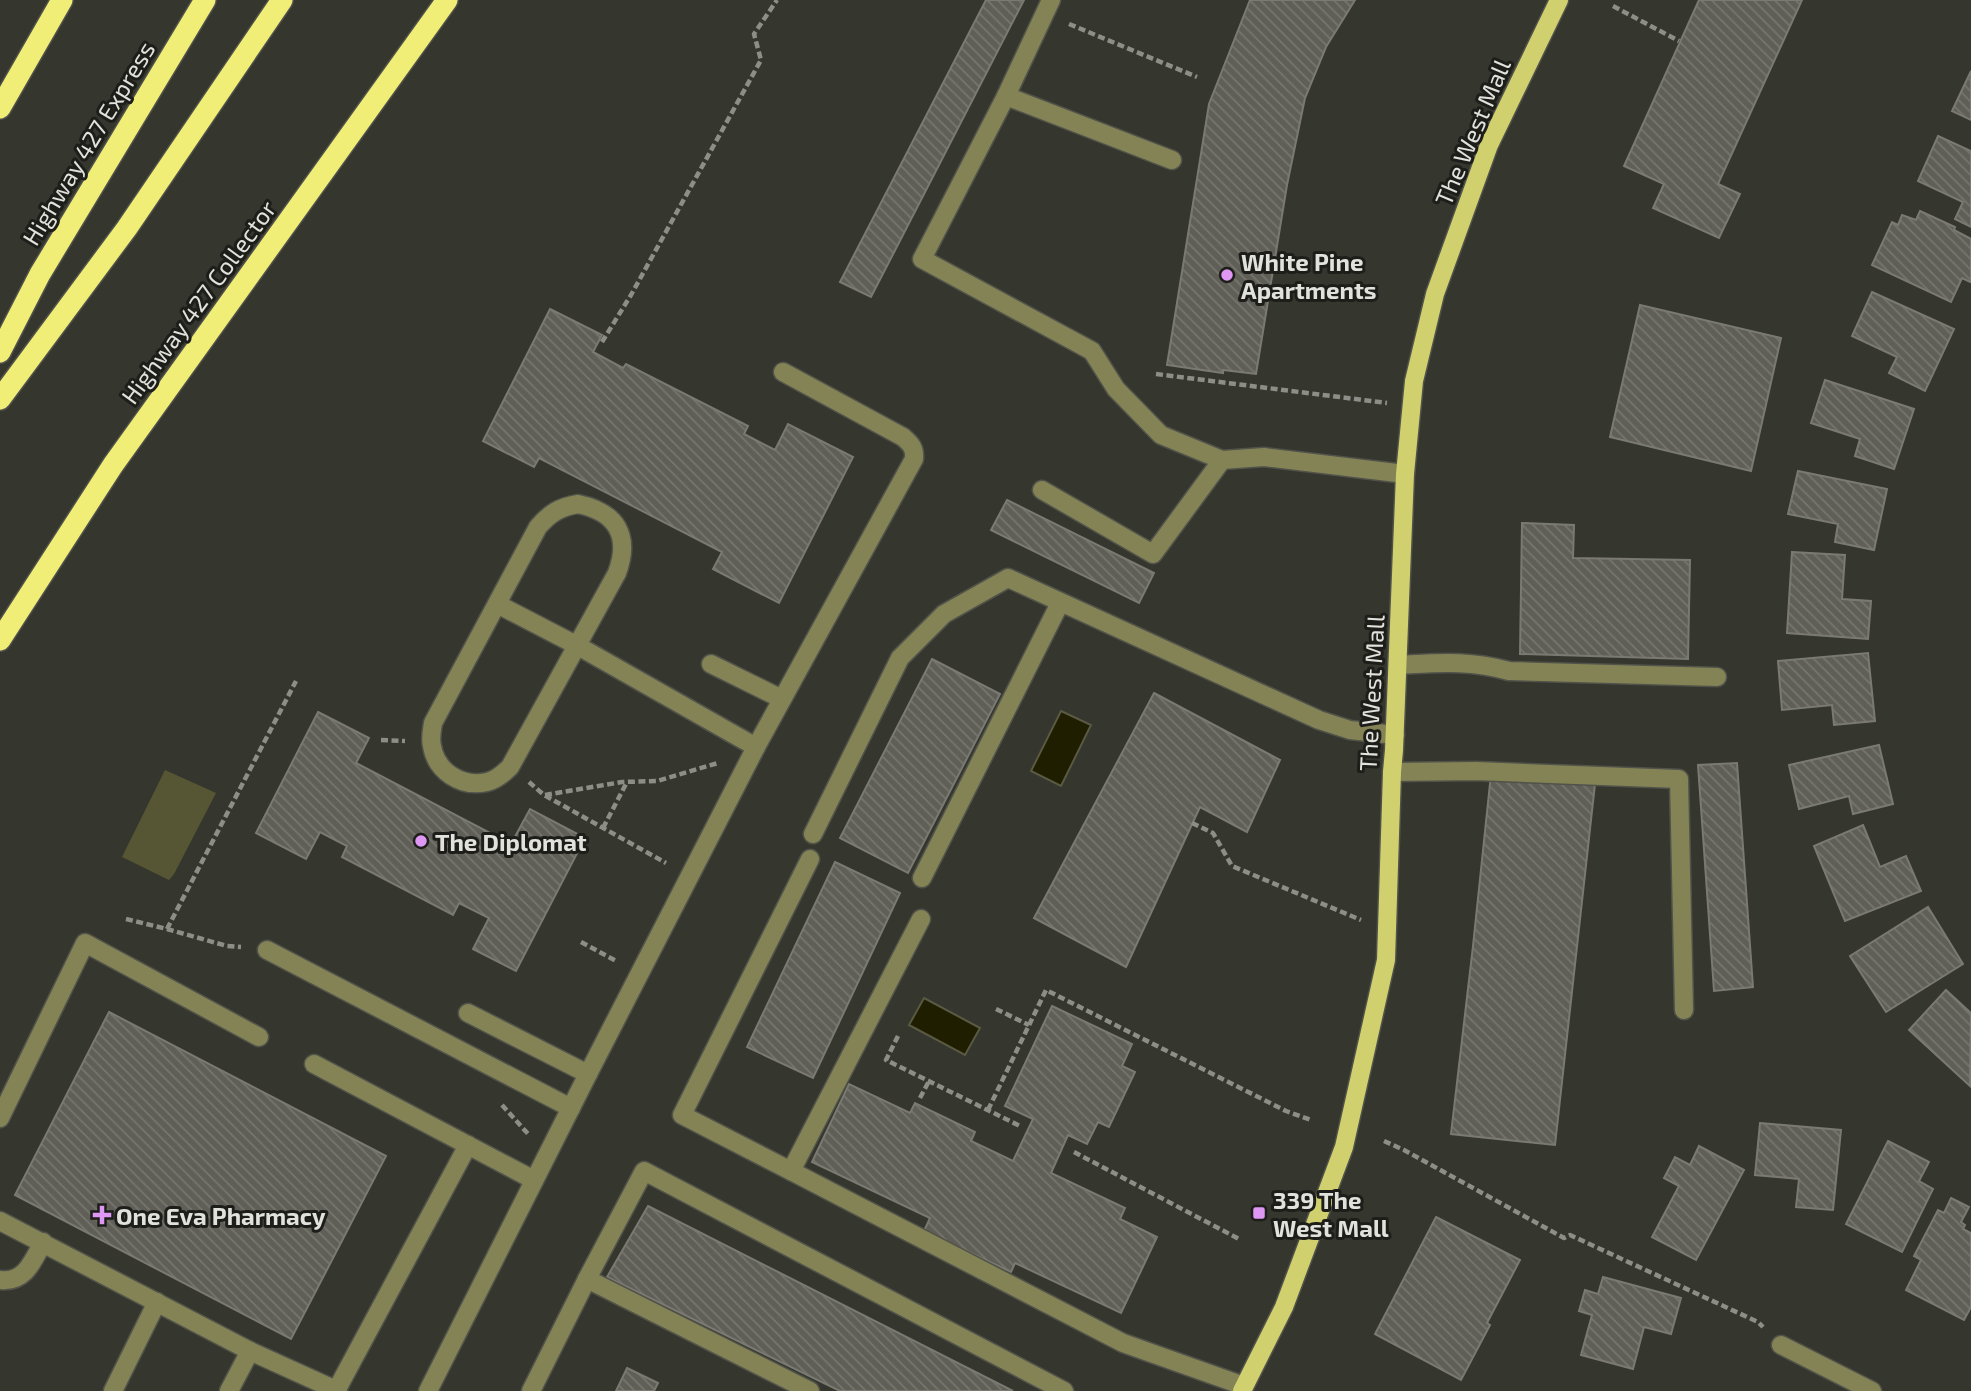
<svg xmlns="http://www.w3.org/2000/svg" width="1971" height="1391" font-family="'Exo 2',sans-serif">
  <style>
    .park { fill: #565635 }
    .water { fill: #1f1e00; stroke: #5a5942; stroke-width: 2 }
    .building { fill: url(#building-back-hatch); stroke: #7a7a72; stroke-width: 2 }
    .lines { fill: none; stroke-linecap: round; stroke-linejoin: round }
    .minor-casing { stroke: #51524a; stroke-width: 21 }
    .major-casing { stroke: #51524a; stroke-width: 21 }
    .highway-casing { stroke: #51524a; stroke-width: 24 }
    .path { stroke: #8d8e87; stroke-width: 4.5; stroke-dasharray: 7 3.5; stroke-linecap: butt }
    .minor { stroke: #838355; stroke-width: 18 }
    .major { stroke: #d1d06e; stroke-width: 18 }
    .highway { stroke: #f0ee77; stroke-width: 21 }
    .poi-dot { fill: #de98f3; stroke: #1d1d19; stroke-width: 2.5 }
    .labels { text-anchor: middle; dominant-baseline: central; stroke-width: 6; stroke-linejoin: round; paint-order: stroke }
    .street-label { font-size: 24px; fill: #e2e2dd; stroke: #1d1d19 }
    .poi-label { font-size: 24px; font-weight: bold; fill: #e2e2dd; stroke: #1d1d19; text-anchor: start }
  </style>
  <defs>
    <pattern id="building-back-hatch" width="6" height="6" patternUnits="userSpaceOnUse" patternTransform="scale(1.75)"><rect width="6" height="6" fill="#5f5f57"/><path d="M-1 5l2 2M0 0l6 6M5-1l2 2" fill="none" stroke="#76766f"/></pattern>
  </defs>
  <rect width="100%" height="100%" fill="#35362e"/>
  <!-- park -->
  <path class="park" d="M165 770 216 793 174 874 169 880 122 857Z"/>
  <!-- water -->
  <g class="water">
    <path d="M1061 711 1091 725 1061 786 1031 771Z"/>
    <path d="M924 998 980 1028 965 1055 909 1025Z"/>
  </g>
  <!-- building -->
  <g class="building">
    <path d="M986 0H1024L871 297 840 282Z"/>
    <path d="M1250 0H1355L1326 47 1305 98 1287 185 1256 374 1223 370V373L1167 365 1209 104Z"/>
    <path d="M1699 0H1802L1718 184 1740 194 1719 238 1653 208 1664 184 1624 166Z"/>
    <path d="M1971 71V120L1952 111Z"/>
    <path d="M1938 136 1971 151V227L1955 219 1963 202 1918 181Z"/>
    <path d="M1920 211 1955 227 1954 230 1971 239V280L1970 282 1962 278 1951 302 1872 265 1892 222 1898 225 1902 215 1916 220Z"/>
    <path d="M1872 292 1954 329 1925 391 1889 373 1897 357 1852 336Z"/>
    <path d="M1640 305 1781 338 1751 471 1610 437Z"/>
    <path d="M550 309 602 335 593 352 623 368 626 364 748 426 744 434 775 450 788 424 853 457 779 603 713 569 722 552 539 458 534 467 483 441Z"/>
    <path d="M1825 380 1914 409 1894 469 1855 456 1860 439 1811 423Z"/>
    <path d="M1798 471 1887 489 1874 550 1835 542 1838 524 1788 514Z"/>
    <path d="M1007 500 1154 573 1139 603 991 530Z"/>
    <path d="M1522 523 1574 525 1573 558 1690 560 1688 659 1520 654Z"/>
    <path d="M1792 552 1845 555 1842 599 1871 601 1868 639 1787 633Z"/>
    <path d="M1868 653 1875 721 1834 725 1832 705 1782 710 1778 661Z"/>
    <path d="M932 659 1000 694 908 873 840 838Z"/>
    <path d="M1154 693 1280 760 1247 832 1200 807 1126 967 1034 918Z"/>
    <path d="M318 712 369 738 356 763 511 844 530 809 585 838 516 971 473 949 489 918 459 903 453 915 342 857 347 846 320 832 306 859 256 833Z"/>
    <path d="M1879 745 1893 804 1853 814 1849 796 1799 809 1789 765Z"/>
    <path d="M1737 763 1753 987 1714 991 1698 765Z"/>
    <path d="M1491 774 1595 784 1555 1145 1451 1134 1473 946Z"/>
    <path d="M1863 825 1880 867 1906 856 1921 891 1845 921 1814 846Z"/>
    <path d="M835 862 900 893 813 1078 747 1047Z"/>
    <path d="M1928 907 1963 964 1886 1012 1850 956Z"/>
    <path d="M1946 990 1971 1013 1970 1086 1909 1030Z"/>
    <path d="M1052 1006 1132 1044 1122 1066 1135 1072 1109 1127 1098 1122 1087 1144 1068 1135 1051 1173 1125 1208 1120 1219 1157 1237 1121 1313 1015 1263 1011 1272 924 1231 930 1218 812 1162 849 1084 910 1113 915 1103 975 1132 971 1141 1013 1161 1033 1119 1005 1106Z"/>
    <path d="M109 1012 386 1156 291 1339 15 1195Z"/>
    <path d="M1760 1123 1841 1130 1833 1210 1796 1207 1799 1179 1755 1175Z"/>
    <path d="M1888 1141 1929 1162 1919 1181 1933 1189 1902 1252 1846 1224Z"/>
    <path d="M1699 1146 1744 1170 1696 1260 1652 1237 1679 1186 1664 1178 1675 1157 1690 1165Z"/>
    <path d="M1951 1198 1969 1207 1961 1222 1965 1225 1963 1229 1971 1233V1307L1964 1320 1906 1290 1921 1260 1914 1256 1938 1210 1944 1213Z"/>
    <path d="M648 1206 1013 1391H840L607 1277Z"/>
    <path d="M1436 1217 1520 1260 1487 1323 1490 1325 1461 1380 1375 1334Z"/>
    <path d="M1603 1277 1681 1298 1671 1334 1644 1327 1633 1369 1581 1355 1592 1315 1579 1311 1585 1290 1598 1294Z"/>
    <path d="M627 1368 658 1383 654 1391H616Z"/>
  </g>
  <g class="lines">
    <!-- minor casing -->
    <g class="minor-casing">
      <g id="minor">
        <path d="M1051 0 1006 96 922 259 1092 351 1116 389 1161 435 1222 460 1264 457 1405 474"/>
        <path d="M1006 96 1172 160"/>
        <path d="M1042 490 1153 554 1222 460"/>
        <path d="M578 504C616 512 631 535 617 573L510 767C503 774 496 780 487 782 461 788 436 771 432 746 430 738 432 730 433 723L538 527C550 513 560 507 578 504Z"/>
        <path d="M497 604 578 646 756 747"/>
        <path d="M711 664 782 699"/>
        <path d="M1398 665C1440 663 1468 660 1509 671L1717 677"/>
        <path d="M1392 772 1476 771 1679 779 1684 1010"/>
        <path d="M813 834 900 658 944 614 1008 578 1319 720 1350 730 1395 735"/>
        <path d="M922 878 1060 603"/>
        <path d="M921 919 791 1171 1123 1343 1244 1386"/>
        <path d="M267 950 571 1108"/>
        <path d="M468 1013 588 1074"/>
        <path d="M314 1064 534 1180"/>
        <path d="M0 1118 85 943 259 1037"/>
        <path d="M791 1171 682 1115 810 859"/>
        <path d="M0 1221 250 1351 338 1391"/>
        <path d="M587 1279 810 1391"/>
        <path d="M0 1280C25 1283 33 1261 43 1242"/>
        <path d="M1781 1345 1872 1391"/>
        <path d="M113 1391 157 1302"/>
        <path d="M229 1391 250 1351"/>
        <path d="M336 1391 468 1145"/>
        <path d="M428 1391 588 1074 756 747 914 459C915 448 911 444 903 437L783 372"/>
        <path d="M531 1391 587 1279 644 1171 1064 1391"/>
      </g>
    </g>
    <!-- major casing -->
    <g class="major-casing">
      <path id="major" d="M1242 1391 1284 1307 1344 1147 1386 960 1392 772 1394 750 1405 474 1414 381 1435 294 1489 145 1559 0"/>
    </g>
    <!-- highway casing -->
    <g class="highway-casing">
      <g id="highway">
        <path d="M0 108 62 0"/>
        <path d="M0 352 40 274 205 0"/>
        <path d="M0 399 127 228 282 0"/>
        <path d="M0 640 113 465 447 0"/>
      </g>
    </g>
    <!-- path -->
    <g class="path">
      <path d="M1613 6 1679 41"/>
      <path d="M1069 24 1197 77"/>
      <path d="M602 342 631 295 761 60 754 34 777 0"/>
      <path d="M1156 374 1387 403"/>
      <path d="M381 740 405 741"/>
      <path d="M529 782 544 795 666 863"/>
      <path d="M545 795 622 782 657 781 718 763"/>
      <path d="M1192 823 1213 833 1232 866 1361 920"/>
      <path d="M603 828 627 782"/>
      <path d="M126 919 167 929 227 946 241 947"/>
      <path d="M167 929 296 681"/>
      <path d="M581 942 618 962"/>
      <path d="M996 1009 1029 1025"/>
      <path d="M898 1036 886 1060 1022 1127"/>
      <path d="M920 1098 929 1081"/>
      <path d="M502 1105 529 1135"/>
      <path d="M988 1110 1046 990 1286 1111 1311 1120"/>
      <path d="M1384 1141 1404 1150 1564 1238 1570 1235 1758 1322 1763 1327"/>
      <path d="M1074 1152 1239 1239"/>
    </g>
    <!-- minor -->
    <use href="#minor" class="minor"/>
    <!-- major -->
    <use href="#major" class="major"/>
    <!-- highway -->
    <use href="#highway" class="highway"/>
  </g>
  <!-- markers -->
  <g class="poi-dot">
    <circle cx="1227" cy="275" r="7"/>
    <circle cx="421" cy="841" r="7"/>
    <rect x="1252" y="1206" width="14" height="14" rx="3.5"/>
    <path d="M98.5 1204.5h7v7h7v7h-7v7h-7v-7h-7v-7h7z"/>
  </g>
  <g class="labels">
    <!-- street labels -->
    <g class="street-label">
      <text transform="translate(1472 132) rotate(-67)">The West Mall</text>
      <text transform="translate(88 143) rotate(-59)">Highway 427 Express</text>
      <text transform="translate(198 302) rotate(-54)">Highway 427 Collector</text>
      <text transform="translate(1371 693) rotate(-87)">The West Mall</text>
    </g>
    <!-- poi labels -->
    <g class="poi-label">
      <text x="1241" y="261">White Pine<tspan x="1241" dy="28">Apartments</tspan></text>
      <text x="435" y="841">The Diplomat</text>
      <text x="1273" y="1199">339 The<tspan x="1273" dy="28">West Mall</tspan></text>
      <text x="116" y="1215">One Eva Pharmacy</text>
    </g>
  </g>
</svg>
